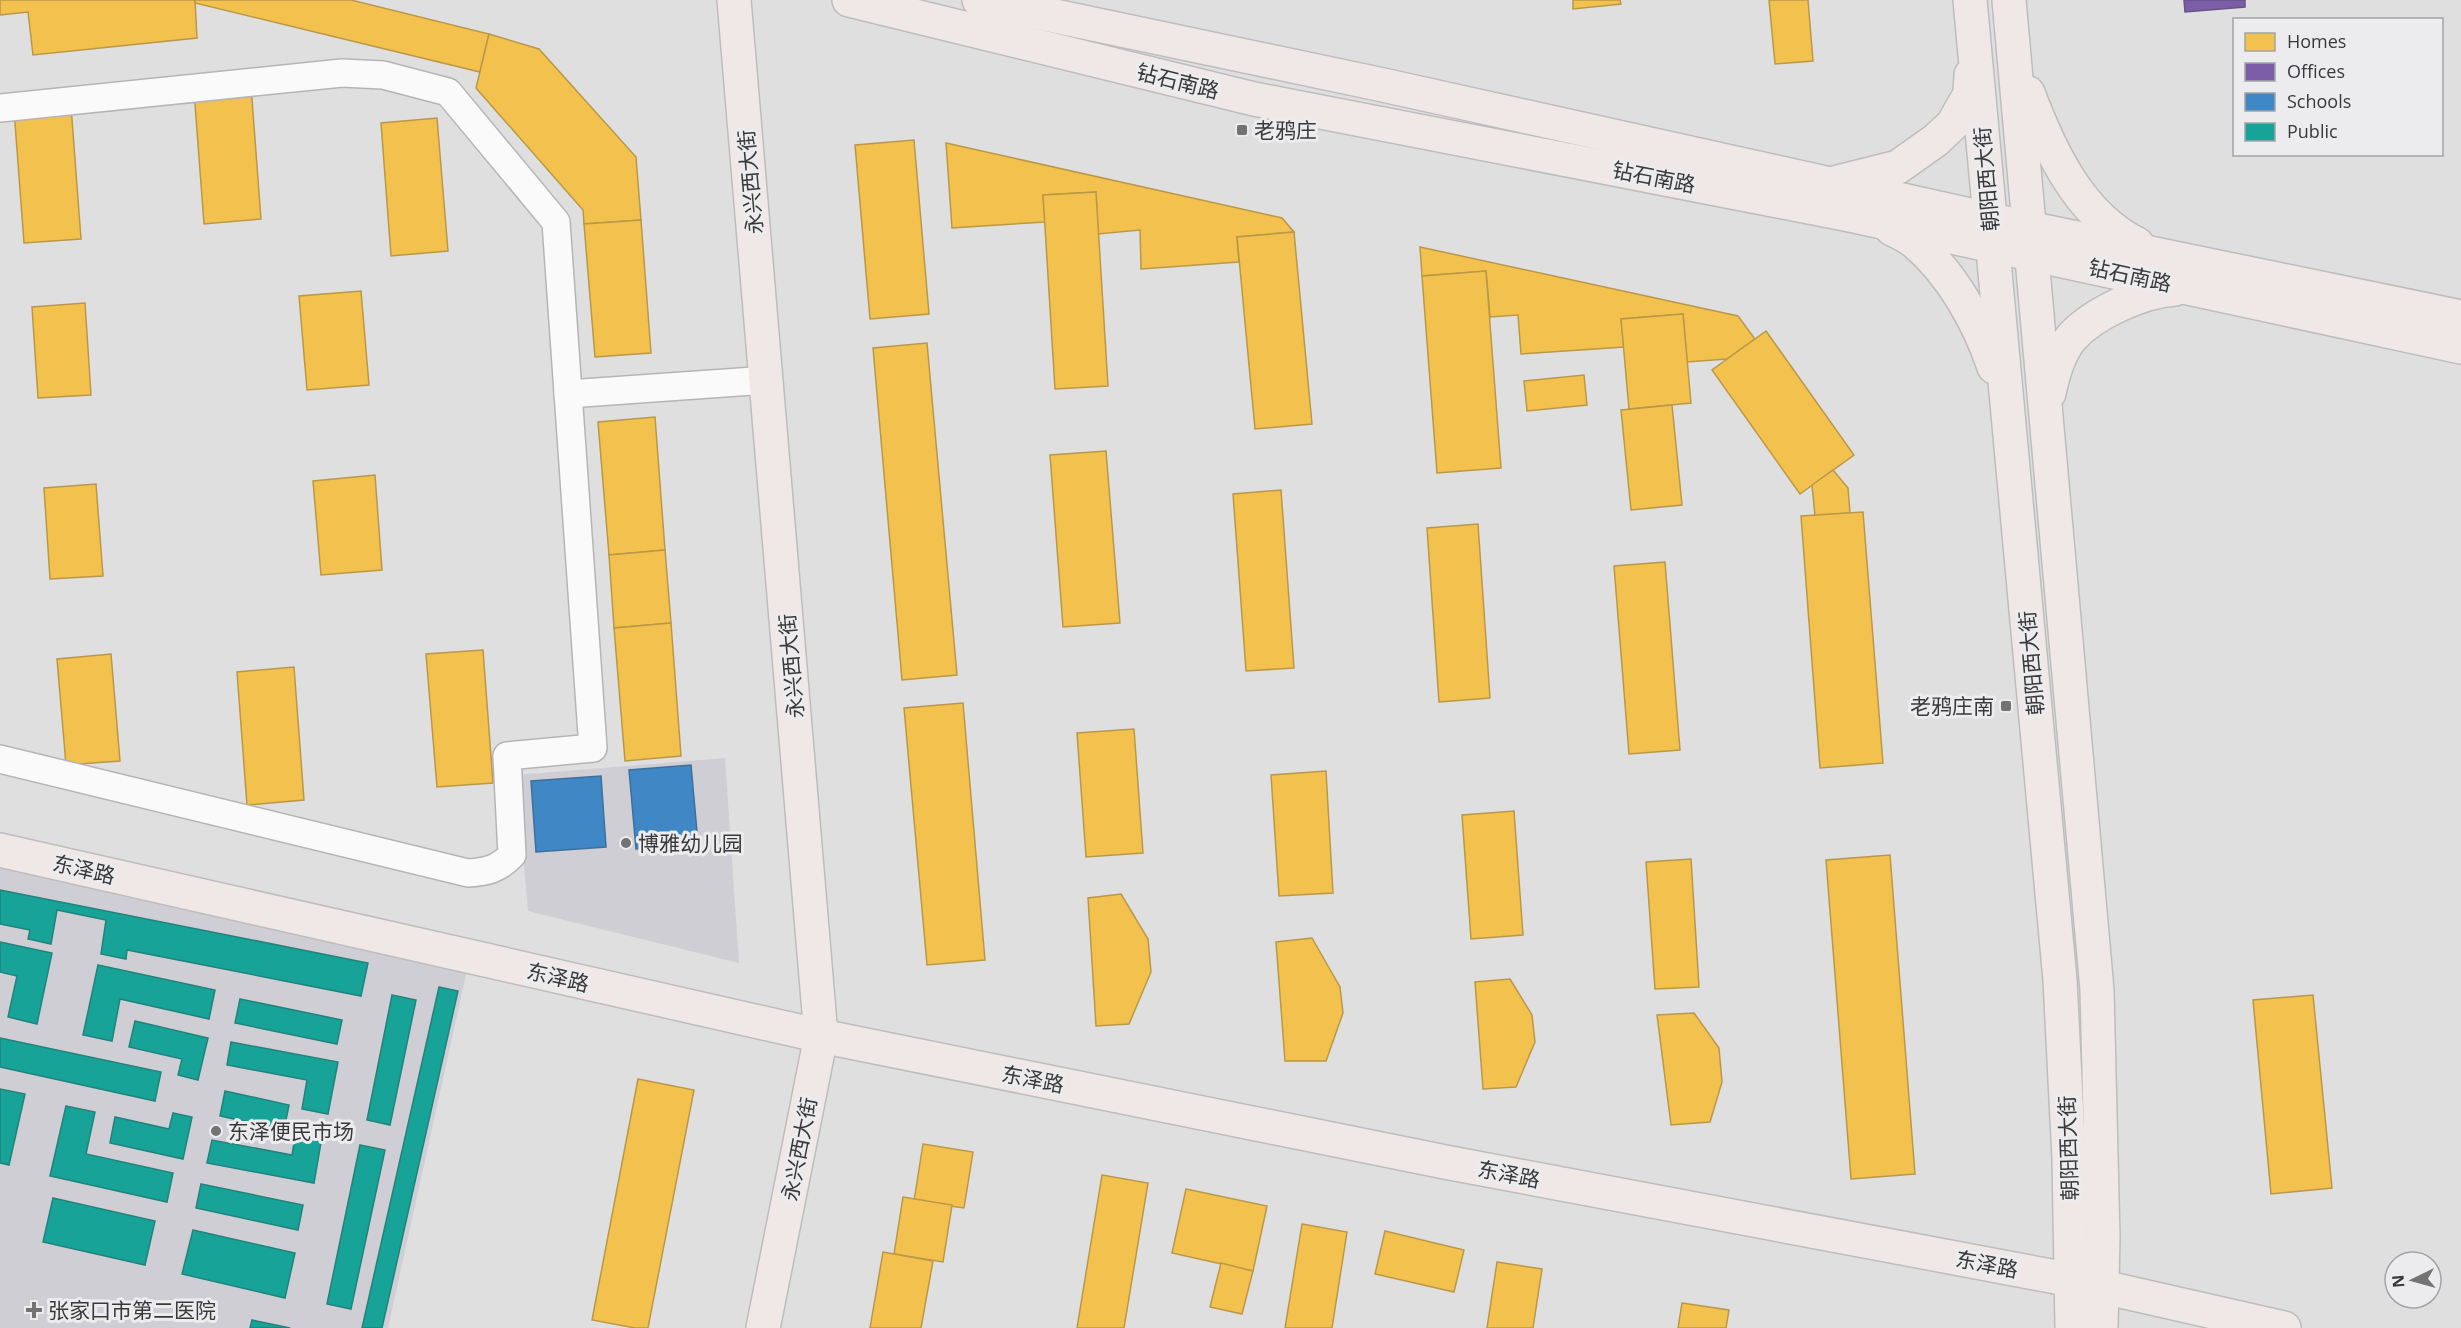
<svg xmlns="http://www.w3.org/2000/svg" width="2461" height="1328" font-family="'Open Sans','Noto Sans SC',sans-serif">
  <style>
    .built { fill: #ceced4 }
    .homes { fill: #f2c14e; stroke: #ba9848; stroke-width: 1.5 }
    .offices { fill: #7b5ea7; stroke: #675386; stroke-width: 1.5 }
    .schools { fill: #3f88c5; stroke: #3d709b; stroke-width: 1.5 }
    .public { fill: #17a398; stroke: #21837c; stroke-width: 1.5 }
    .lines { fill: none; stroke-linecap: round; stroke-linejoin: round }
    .minor-casing { stroke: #b5b5b6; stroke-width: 30 }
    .major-casing { stroke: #bdbdbe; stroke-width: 36 }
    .minor { stroke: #fafafa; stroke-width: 27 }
    .major { stroke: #efe8e7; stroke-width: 33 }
    .poi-dot { fill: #737374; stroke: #ecebee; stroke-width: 2 }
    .labels { text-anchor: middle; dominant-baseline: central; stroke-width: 6; stroke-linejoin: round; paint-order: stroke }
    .street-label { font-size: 21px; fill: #39393a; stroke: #ecebee }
    .poi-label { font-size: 21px; fill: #39393a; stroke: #ecebee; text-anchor: start }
  </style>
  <rect width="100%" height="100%" fill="#dfdfe0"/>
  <!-- built -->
  <g class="built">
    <path d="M725 758 739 963 528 911 516 775Z"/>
    <path d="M0 868 467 970 388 1328H0Z"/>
  </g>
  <!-- homes -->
  <g class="homes">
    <path d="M0 0H195L197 38 33 55 28 12 0 15Z"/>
    <path d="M195 0H351L489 34 480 72 195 3Z"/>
    <path d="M1573 0H1620L1621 4 1573 9Z"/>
    <path d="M1769 0H1808L1813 61 1775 64Z"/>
    <path d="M489 34 539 49 636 157 641 220 584 224 583 210 476 88Z"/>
    <path d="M251 86 261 219 204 224 194 91Z"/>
    <path d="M71 106 81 239 24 243 14 110Z"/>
    <path d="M437 118 448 251 391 256 381 123Z"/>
    <path d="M914 140 929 314 870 319 855 145Z"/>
    <path d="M946 143 1282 218 1294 232 1237 237 1239 262 1141 269 1140 230 1098 234 1096 192 1043 195 1045 222 952 228Z"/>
    <path d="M1096 192 1108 386 1055 389 1043 195Z"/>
    <path d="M641 220 651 353 595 357 584 224Z"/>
    <path d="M1294 232 1312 424 1255 429 1237 237Z"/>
    <path d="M1420 247 1738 316 1755 339 1727 359 1687 362 1683 314 1621 319 1624 347 1521 354 1518 315 1490 317 1486 271 1422 276Z"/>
    <path d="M1486 271 1501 468 1437 473 1422 276Z"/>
    <path d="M361 291 369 385 307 390 299 296Z"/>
    <path d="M85 303 91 395 38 398 32 307Z"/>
    <path d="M1683 314 1691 403 1629 409 1621 319Z"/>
    <path d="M1766 331 1854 455 1800 494 1712 370Z"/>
    <path d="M927 343 957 675 902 680 873 348Z"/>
    <path d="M1584 375 1587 405 1527 411 1524 381Z"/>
    <path d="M1672 405 1682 505 1631 510 1621 410Z"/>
    <path d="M655 417 665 550 609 555 598 422Z"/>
    <path d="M1106 451 1120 623 1063 627 1050 455Z"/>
    <path d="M1833 470 1848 488 1850 513 1815 516 1812 485Z"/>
    <path d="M375 475 382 570 321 575 313 481Z"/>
    <path d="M96 484 103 576 50 579 44 488Z"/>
    <path d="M1281 490 1294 668 1246 671 1233 494Z"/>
    <path d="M1863 512 1883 763 1820 768 1801 516Z"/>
    <path d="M1478 524 1490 698 1439 702 1427 528Z"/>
    <path d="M665 550 671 623 614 628 609 555Z"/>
    <path d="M1665 562 1680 750 1629 754 1614 566Z"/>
    <path d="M671 623 681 756 625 761 614 628Z"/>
    <path d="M483 650 493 783 437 787 426 654Z"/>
    <path d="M111 654 120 761 66 765 57 659Z"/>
    <path d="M294 667 304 800 247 805 237 672Z"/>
    <path d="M963 703 985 960 927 965 904 708Z"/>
    <path d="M1134 729 1143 853 1086 857 1077 733Z"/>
    <path d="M1326 771 1333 893 1279 896 1271 775Z"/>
    <path d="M1514 811 1523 935 1471 939 1462 815Z"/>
    <path d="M1890 855 1915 1174 1851 1179 1826 860Z"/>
    <path d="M1691 859 1699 987 1655 989 1646 862Z"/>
    <path d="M1121 894 1148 939 1151 972 1129 1024 1096 1026 1088 898Z"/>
    <path d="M1312 938 1340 987 1343 1013 1326 1061H1285L1276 942Z"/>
    <path d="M1510 979 1532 1015 1535 1042 1516 1087 1483 1089 1475 982Z"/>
    <path d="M2313 995 2332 1188 2271 1194 2253 1000Z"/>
    <path d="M1694 1013 1719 1048 1722 1082 1710 1122 1671 1125 1657 1015Z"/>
    <path d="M638 1079 694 1090 648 1328H635L592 1320Z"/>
    <path d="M923 1144 973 1152 964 1208 914 1201Z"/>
    <path d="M1102 1175 1148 1183 1124 1328H1077Z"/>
    <path d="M1186 1189 1267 1206 1253 1271 1172 1253Z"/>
    <path d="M903 1197 952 1205 943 1262 894 1254Z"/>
    <path d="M1302 1224 1347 1232 1332 1328H1285Z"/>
    <path d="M1385 1231 1464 1250 1454 1292 1375 1274Z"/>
    <path d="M883 1252 933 1261 921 1328H870Z"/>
    <path d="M1497 1262 1542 1269 1533 1328H1487Z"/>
    <path d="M1221 1263 1253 1271 1242 1314 1210 1307Z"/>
    <path d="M1682 1303 1729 1310 1726 1328H1678Z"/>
  </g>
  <!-- offices -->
  <path class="offices" d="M2184 0H2245V7L2185 12Z"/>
  <!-- schools -->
  <g class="schools">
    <path d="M691 765 698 843 636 849 629 770Z"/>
    <path d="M601 776 606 847 536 852 531 781Z"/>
  </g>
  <!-- public -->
  <g class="public">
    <path d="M0 890 368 963 361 996 127 950 126 959 101 954 106 920 57 910 51 944 28 939 30 930 0 924Z"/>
    <path d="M0 942 52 953 37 1024 8 1017 17 976 0 972Z"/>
    <path d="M98 965 215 990 209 1019 120 999 112 1041 83 1035Z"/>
    <path d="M439 987 458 991 382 1328H362Z"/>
    <path d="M392 995 416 1000 390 1125 367 1120Z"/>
    <path d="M240 999 342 1020 337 1044 235 1023Z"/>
    <path d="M135 1021 208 1038 198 1080 178 1075 182 1059 129 1047Z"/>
    <path d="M0 1038 161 1072 155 1101 0 1067Z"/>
    <path d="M231 1042 338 1062 328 1114 302 1109 307 1080 227 1065Z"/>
    <path d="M0 1089 25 1094 9 1165 0 1163Z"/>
    <path d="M225 1091 289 1105 284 1130 220 1116Z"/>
    <path d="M66 1106 95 1112 86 1154 173 1173 167 1202 50 1176Z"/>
    <path d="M173 1113 192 1117 183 1159 110 1143 115 1117 169 1129Z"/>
    <path d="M297 1126 323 1131 314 1183 207 1163 212 1140 292 1155Z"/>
    <path d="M360 1145 385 1150 351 1309 327 1304Z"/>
    <path d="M201 1184 303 1205 298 1230 196 1208Z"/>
    <path d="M53 1198 155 1221 145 1265 43 1242Z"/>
    <path d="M193 1230 295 1253 285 1298 182 1274Z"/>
    <path d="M252 1320 290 1328H250Z"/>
  </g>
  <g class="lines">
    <!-- minor casing -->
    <g class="minor-casing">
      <g id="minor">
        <path d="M0 108 342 73 383 75 448 92 556 222 593 748 507 756 512 855C498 869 487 872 468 873L0 759"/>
        <path d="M568 394 768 380"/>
      </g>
    </g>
    <!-- major casing -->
    <g class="major-casing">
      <g id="major">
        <path d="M734 0 821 1036 763 1328"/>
        <path d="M849 0 1254 99 1845 214 2461 347"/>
        <path d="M979 0 1383 85 2029 228 2461 317"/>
        <path d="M1970 0 2060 980 2069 1159 2072 1328"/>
        <path d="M2009 0 2097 990 2103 1237 2101 1328"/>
        <path d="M2028 93C2050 151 2079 215 2137 244"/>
        <path d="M1838 182 1898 167 1936 140 1953 124 1970 94 1971 75"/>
        <path d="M1892 229C1900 233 1909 237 1916 243 1952 274 1979 322 1994 367"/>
        <path d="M2049 393C2053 374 2059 352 2072 337 2094 313 2142 291 2175 289"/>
        <path d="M0 850 821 1036 1445 1162 2072 1280 2284 1328"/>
      </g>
    </g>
    <!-- minor -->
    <use href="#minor" class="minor"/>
    <!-- major -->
    <use href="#major" class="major"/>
  </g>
  <!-- markers -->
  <g class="poi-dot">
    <rect x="1236" y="124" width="12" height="12" rx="3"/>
    <rect x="2000" y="700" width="12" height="12" rx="3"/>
    <circle cx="626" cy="843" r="6"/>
    <circle cx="216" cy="1131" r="6"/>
    <path d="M31 1301h6v6h6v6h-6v6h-6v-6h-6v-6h6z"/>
  </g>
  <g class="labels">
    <!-- street labels -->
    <g class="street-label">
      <text transform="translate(1178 81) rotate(14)">钻石南路</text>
      <text transform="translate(1654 177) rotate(11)">钻石南路</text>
      <text transform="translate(1986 179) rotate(-95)">朝阳西大街</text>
      <text transform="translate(750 182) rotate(-95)">永兴西大街</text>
      <text transform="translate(2130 275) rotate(12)">钻石南路</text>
      <text transform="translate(2031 663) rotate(-95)">朝阳西大街</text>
      <text transform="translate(791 666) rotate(-95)">永兴西大街</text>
      <text transform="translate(84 869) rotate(13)">东泽路</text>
      <text transform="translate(558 977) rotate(13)">东泽路</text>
      <text transform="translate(1033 1079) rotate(11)">东泽路</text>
      <text transform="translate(2068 1148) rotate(-92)">朝阳西大街</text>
      <text transform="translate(799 1149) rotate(-79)">永兴西大街</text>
      <text transform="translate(1509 1174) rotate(11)">东泽路</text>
      <text transform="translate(1987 1264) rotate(11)">东泽路</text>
    </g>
    <!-- poi labels -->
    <g class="poi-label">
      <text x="1254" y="130">老鸦庄</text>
      <text x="1994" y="706" text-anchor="end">老鸦庄南</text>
      <text x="638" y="843">博雅幼儿园</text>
      <text x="228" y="1131">东泽便民市场</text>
      <text x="48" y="1310">张家口市第二医院</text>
    </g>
  </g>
  <!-- legend -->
  <rect x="2233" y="18" width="210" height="138" fill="#ecebee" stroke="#a4a4a6" stroke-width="1.5"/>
  <rect x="2245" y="33" width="30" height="18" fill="#f2c14e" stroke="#a4a4a6" stroke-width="1.5"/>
  <text x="2287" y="48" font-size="18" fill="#39393a">Homes</text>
  <rect x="2245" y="63" width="30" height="18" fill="#7b5ea7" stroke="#a4a4a6" stroke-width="1.5"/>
  <text x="2287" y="78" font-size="18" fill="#39393a">Offices</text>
  <rect x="2245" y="93" width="30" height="18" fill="#3f88c5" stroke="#a4a4a6" stroke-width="1.5"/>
  <text x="2287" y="108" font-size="18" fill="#39393a">Schools</text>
  <rect x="2245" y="123" width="30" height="18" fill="#17a398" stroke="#a4a4a6" stroke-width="1.5"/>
  <text x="2287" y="138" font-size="18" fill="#39393a">Public</text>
  <!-- north arrow -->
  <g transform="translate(2413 1280) rotate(265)"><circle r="28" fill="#ecebee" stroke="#a4a4a6" stroke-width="1.5"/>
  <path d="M0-4.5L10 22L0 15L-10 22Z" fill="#737374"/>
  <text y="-9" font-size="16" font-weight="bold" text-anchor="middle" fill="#39393a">N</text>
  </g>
</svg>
